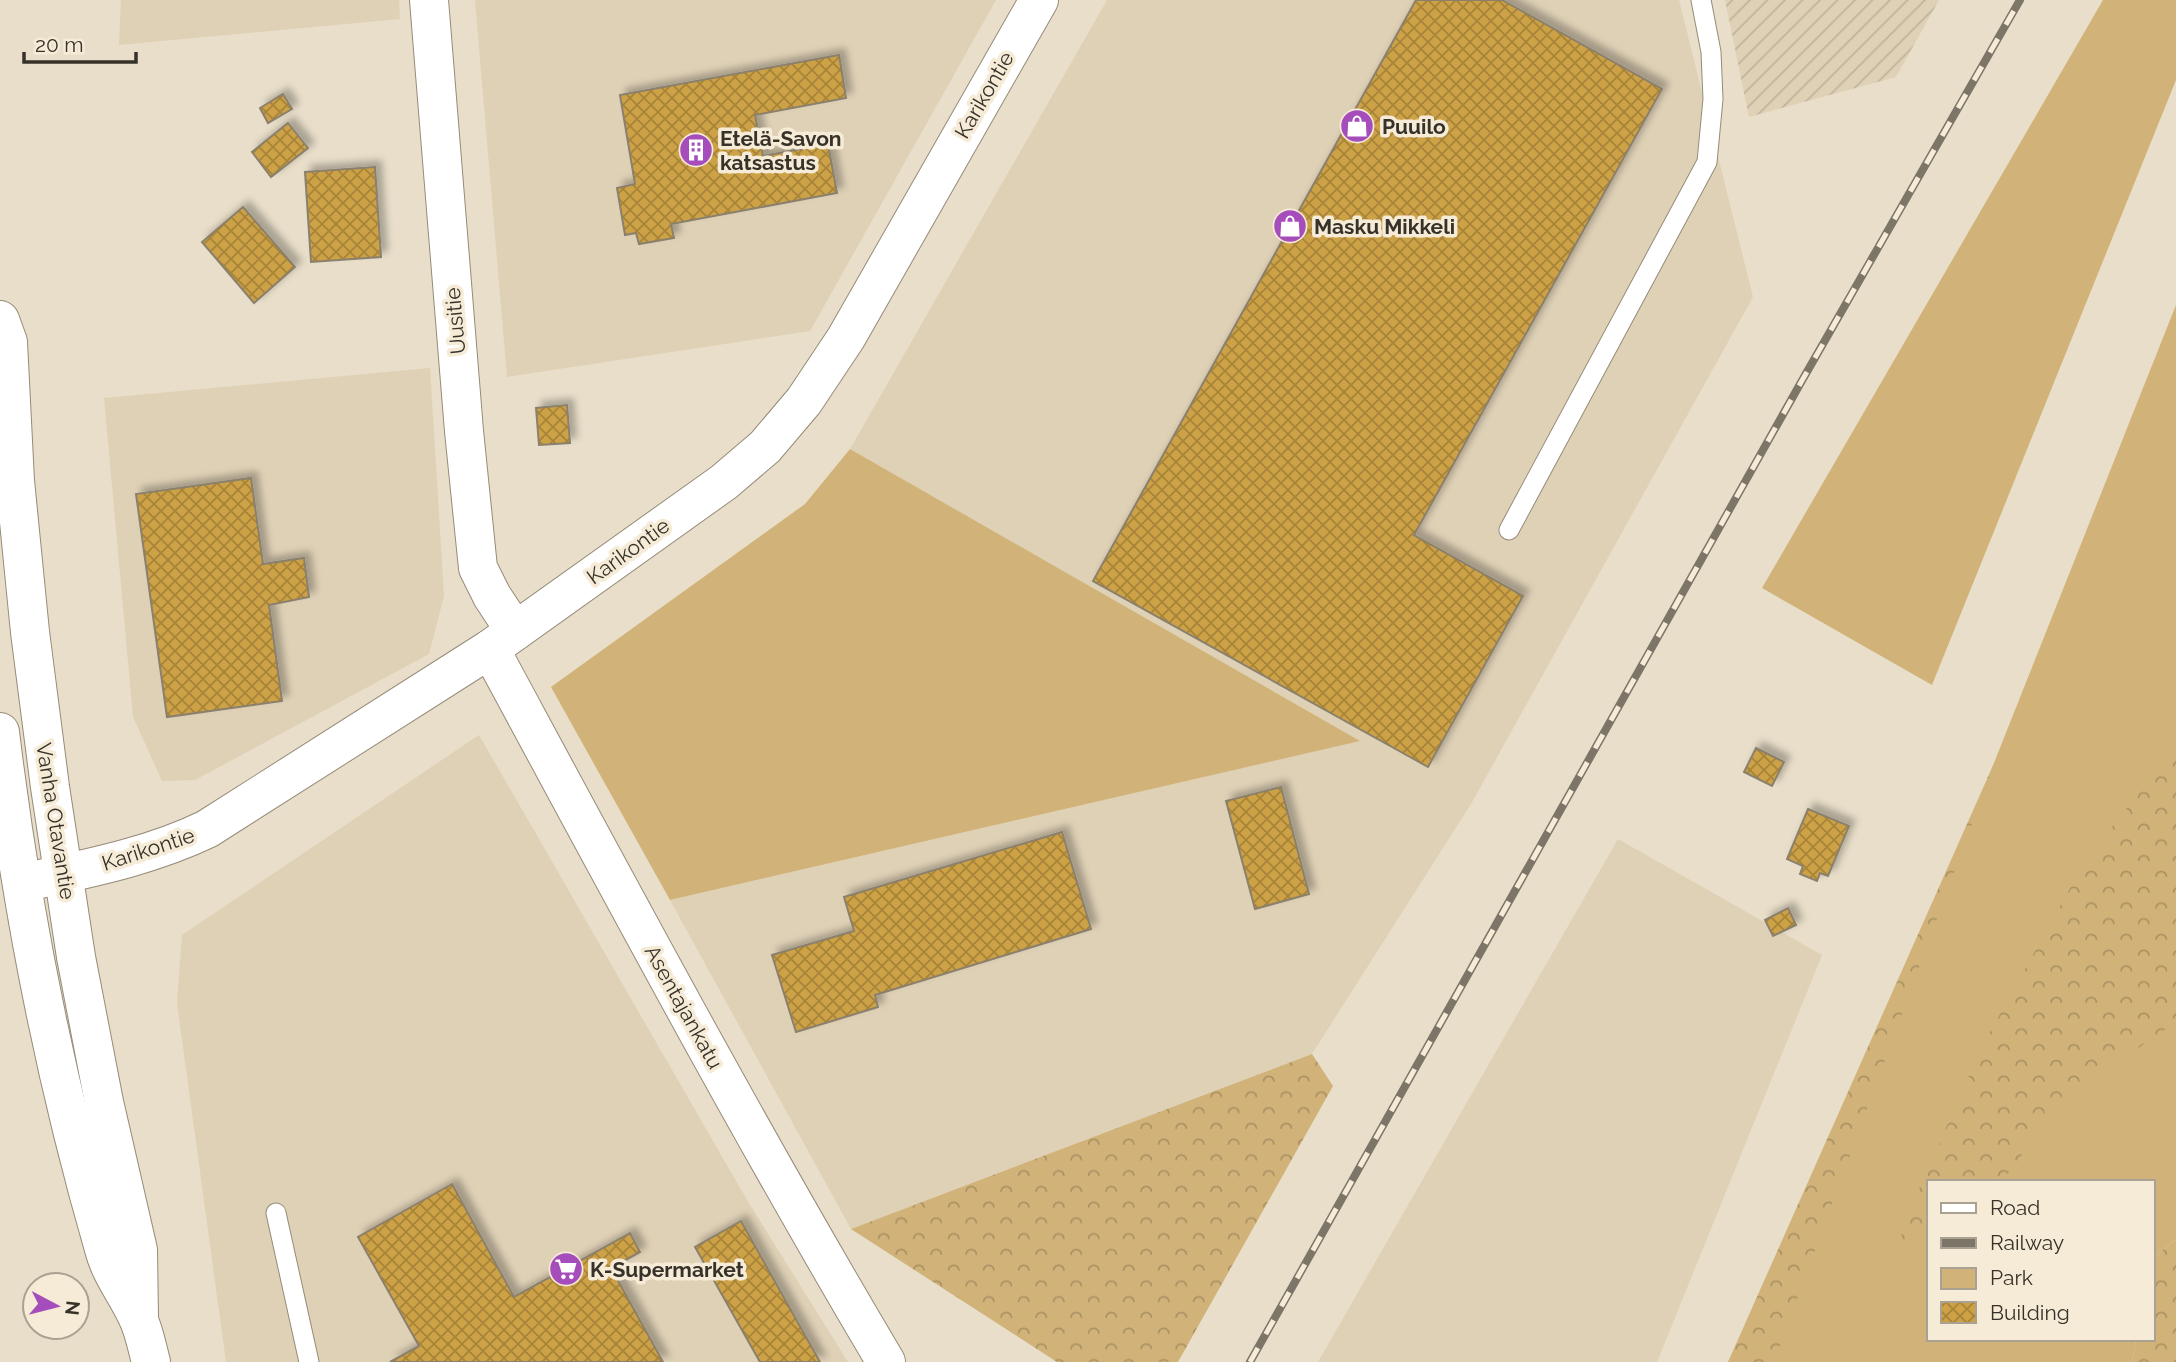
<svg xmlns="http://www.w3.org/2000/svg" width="2176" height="1362" font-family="Raleway,sans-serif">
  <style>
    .built { fill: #dfd1b6 }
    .industrial { fill: url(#industrial-furrows) }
    .green { fill: #d1b379 }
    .forest { fill: url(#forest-crowns) }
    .building { fill: url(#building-cross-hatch); stroke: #8a806d; stroke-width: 2; filter: url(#shadow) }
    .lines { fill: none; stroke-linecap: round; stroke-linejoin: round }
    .lane-casing { stroke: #958b78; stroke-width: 21 }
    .street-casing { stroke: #958b78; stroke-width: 40 }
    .secondary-casing { stroke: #958b78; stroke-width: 40 }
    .lane { stroke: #fff; stroke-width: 19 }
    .street { stroke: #fff; stroke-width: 38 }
    .secondary { stroke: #fff; stroke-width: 38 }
    .rail-casing { stroke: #7c7568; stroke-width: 8 }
    .rail { stroke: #f6ebd6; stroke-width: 5; stroke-dasharray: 16; stroke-linecap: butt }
    .labels { text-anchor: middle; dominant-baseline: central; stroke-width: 7; stroke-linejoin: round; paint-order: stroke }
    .street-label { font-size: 21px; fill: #36322a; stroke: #f6ebd6 }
    .poi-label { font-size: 21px; font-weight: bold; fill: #36322a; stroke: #f6ebd6; text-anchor: start }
  </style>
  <defs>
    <pattern id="industrial-furrows" width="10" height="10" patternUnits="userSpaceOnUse" patternTransform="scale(1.75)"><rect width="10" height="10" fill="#dfd1b6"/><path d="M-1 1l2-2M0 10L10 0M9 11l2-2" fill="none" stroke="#c0b49d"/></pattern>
    <pattern id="forest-crowns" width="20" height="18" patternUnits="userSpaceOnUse" patternTransform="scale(1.75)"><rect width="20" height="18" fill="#d1b379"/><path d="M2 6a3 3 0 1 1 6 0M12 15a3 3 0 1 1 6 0" fill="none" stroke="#aa9263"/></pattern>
    <pattern id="building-cross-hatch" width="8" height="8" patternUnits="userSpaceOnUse" patternTransform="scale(1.75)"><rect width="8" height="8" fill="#cda144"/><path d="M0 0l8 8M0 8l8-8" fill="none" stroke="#a78439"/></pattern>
    <filter id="shadow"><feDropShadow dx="6" dy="-6" stdDeviation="3.5" flood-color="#0004"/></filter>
  </defs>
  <rect width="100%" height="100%" fill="#e8dec9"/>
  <!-- built -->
  <g class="built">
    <path d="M121 0H399L400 19 119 45Z"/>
    <path d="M475 0H996L810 331 507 377Z"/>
    <path d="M1107 0H1679L1753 297 1471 804 1312 1054 851 1229 670 900 1359 741 850 449Z"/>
    <path d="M430 368 444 596 429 654 195 780 162 781 133 717 104 398Z"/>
    <path d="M479 735 747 1200 848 1362H226L177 1003 182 935Z"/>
    <path d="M1618 839 1822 955 1657 1362H1318Z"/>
  </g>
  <!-- industrial -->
  <path class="industrial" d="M1725 0H1939L1896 77 1749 117Z"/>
  <!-- green -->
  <g class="green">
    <path d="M2103 0H2176V80L1932 685 1762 588Z"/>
    <path d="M2176 305V1239L2153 1258V1182H1929V1339H2136L2132 1362H1771L1860 1100Z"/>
    <path d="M850 449 1360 741 670 900 551 687 805 504Z"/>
  </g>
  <!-- forest -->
  <g class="forest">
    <path d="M2176 744V1022L2060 1102 2005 1178 1999 1182H1929V1226L1897 1247 1923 1179 1984 1043 2083 865Z"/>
    <path d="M1995 761 1774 1362H1728Z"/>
    <path d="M1312 1054 1333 1086 1178 1362H1057L851 1229Z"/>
    <path d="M2176 1239V1362H2132L2136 1339H2153V1258Z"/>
  </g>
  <!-- building -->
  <g class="building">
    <path d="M1416 0H1502L1662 89 1414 535 1523 596 1428 767 1093 581Z"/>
    <path d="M839 55 846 98 755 115 763 156 828 144 837 193 671 224 674 238 639 244 636 233 625 235 617 188 635 184 620 95Z"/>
    <path d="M283 94 292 109 268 123 260 108Z"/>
    <path d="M288 123 308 148 271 177 252 152Z"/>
    <path d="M375 167 381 257 311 262 305 172Z"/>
    <path d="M243 207 295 267 254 303 202 242Z"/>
    <path d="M567 405 570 443 539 445 536 408Z"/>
    <path d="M251 478 263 564 304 558 309 597 269 605 282 701 167 717 136 494Z"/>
    <path d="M1756 748 1784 762 1772 786 1744 772Z"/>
    <path d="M1281 787 1309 894 1255 909 1226 801Z"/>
    <path d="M1808 809 1849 826 1828 876 1820 873 1817 881 1800 874 1803 866 1787 859Z"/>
    <path d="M1062 832 1091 929 875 995 878 1007 796 1032 772 955 854 931 844 897Z"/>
    <path d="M1788 908 1796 925 1773 936 1765 920Z"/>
    <path d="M452 1184 514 1297 630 1233 640 1252 611 1268 663 1362H390L419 1346 358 1237Z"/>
    <path d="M741 1221 820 1362H760L695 1247Z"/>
  </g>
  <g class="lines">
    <!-- lane casing -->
    <g class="lane-casing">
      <g id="lane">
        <path d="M1509 530 1707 162 1713 99 1711 52 1701 0"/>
        <path d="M276 1213 309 1362"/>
      </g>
    </g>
    <!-- street casing -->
    <g class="street-casing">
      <g id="street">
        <path d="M429 0 464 431 478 568 492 596 515 631"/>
        <path d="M490 649C619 888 747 1128 886 1362"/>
        <path d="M22 883C85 869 149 857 207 829L490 649 724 482 765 447 804 401 846 338 1039 0"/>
      </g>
    </g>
    <!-- secondary casing -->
    <g class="secondary-casing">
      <g id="secondary">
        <path d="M0 320 8 342 15 481 30 632 50 787 76 957 104 1102 138 1250 139 1318"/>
        <path d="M0 732C21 907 55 1080 104 1249 110 1273 127 1294 137 1316 144 1330 147 1347 151 1362"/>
      </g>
    </g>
    <!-- lane -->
    <use href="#lane" class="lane"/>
    <!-- street -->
    <use href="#street" class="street"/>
    <!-- secondary -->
    <use href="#secondary" class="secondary"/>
    <!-- rail casing -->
    <g class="rail-casing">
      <path id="rail" d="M1250 1362 1804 377 2020 0"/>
    </g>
    <!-- rail -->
    <use href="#rail" class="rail"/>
  </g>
  <!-- icons -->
  <defs>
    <g id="shop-disc" transform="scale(1.75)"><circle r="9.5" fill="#a54dba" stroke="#f6ebd6"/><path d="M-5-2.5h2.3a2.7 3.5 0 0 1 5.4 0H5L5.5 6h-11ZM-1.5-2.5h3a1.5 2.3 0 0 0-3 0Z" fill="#fff"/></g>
    <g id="building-disc" transform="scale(1.75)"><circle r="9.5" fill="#a54dba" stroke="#f6ebd6"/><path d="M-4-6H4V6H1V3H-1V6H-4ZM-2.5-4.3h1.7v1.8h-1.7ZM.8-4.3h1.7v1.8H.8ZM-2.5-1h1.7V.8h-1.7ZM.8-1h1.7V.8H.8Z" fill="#fff"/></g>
    <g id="supermarket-disc" transform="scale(1.75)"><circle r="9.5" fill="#a54dba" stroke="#f6ebd6"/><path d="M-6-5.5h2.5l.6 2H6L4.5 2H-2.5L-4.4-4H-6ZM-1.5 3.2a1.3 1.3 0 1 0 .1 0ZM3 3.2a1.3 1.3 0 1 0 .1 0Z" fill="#fff"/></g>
  </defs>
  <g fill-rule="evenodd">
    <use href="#shop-disc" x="1357" y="126"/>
    <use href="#building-disc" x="696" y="150"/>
    <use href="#shop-disc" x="1290" y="226"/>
    <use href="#supermarket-disc" x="566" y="1269"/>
  </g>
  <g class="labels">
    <!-- street labels -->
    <g class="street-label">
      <text transform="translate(984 95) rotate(-60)">Karikontie</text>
      <text transform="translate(455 321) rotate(-95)">Uusitie</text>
      <text transform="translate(628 551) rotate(-36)">Karikontie</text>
      <text transform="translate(56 821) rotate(81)">Vanha Otavantie</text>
      <text transform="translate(148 849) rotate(-18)">Karikontie</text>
      <text transform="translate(684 1007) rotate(61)">Asentajankatu</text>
    </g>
    <!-- poi labels -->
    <g class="poi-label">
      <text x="1382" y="126">Puuilo</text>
      <text x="720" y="138">Etelä-Savon<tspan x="720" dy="24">katsastus</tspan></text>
      <text x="1314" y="226">Masku Mikkeli</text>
      <text x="590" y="1269">K-Supermarket</text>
    </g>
  </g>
  <!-- legend -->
  <rect x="1927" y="1180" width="228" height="161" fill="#f6ebd6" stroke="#a9a191" stroke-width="2"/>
  <rect x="1941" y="1203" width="35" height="10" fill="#ffffff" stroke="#a9a191" stroke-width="2"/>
  <text x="1990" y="1215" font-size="21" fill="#36322a">Road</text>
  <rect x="1941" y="1238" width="35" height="10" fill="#7c7568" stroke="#a9a191" stroke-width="2"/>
  <text x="1990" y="1250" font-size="21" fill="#36322a">Railway</text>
  <rect x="1941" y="1268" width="35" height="21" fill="#d1b379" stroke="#a9a191" stroke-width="2"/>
  <text x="1990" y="1285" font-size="21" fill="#36322a">Park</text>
  <rect x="1941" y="1302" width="35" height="21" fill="url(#building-cross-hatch)" stroke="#a9a191" stroke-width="2"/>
  <text x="1990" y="1320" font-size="21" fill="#36322a">Building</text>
  <!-- north arrow -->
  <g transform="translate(56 1306) rotate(97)"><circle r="33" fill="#f6ebd6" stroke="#a9a191" stroke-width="2"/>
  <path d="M0-5L12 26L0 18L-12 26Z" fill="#a54dba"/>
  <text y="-10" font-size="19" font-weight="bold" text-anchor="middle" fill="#36322a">N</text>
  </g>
  <!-- scale -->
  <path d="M24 52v10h112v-10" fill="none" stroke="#36322a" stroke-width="3.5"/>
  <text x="35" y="52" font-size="21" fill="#36322a" stroke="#f6ebd6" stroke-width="5" paint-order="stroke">20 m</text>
</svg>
